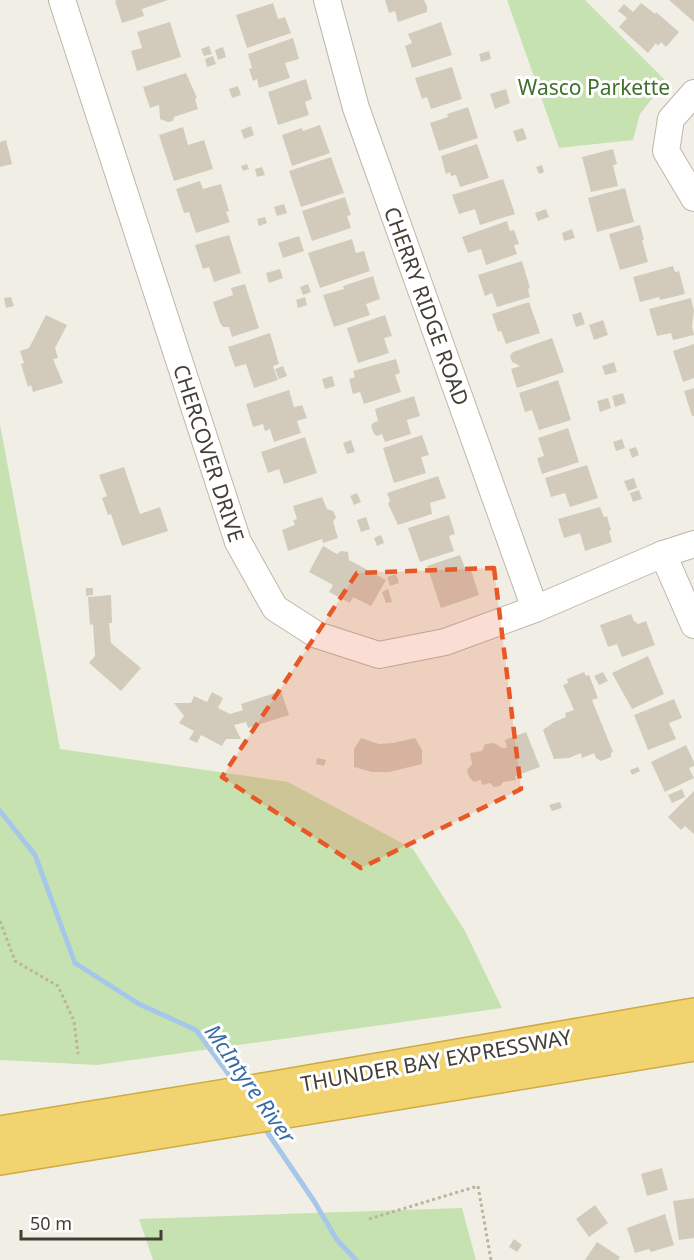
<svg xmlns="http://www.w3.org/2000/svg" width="694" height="1260" font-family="'Noto Sans',sans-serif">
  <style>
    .green { fill: #c7e2b1 }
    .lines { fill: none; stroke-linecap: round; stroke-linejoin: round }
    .stream { stroke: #a6c7e9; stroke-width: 5 }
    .building { fill: #d2cbbc }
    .minor-casing { stroke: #bcb7a9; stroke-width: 28 }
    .highway-casing { stroke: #d0aa41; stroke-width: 36 }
    .path { stroke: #bcb49b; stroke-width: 3; stroke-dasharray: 3 3; stroke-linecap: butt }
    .minor { stroke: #fff; stroke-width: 26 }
    .highway { stroke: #f1d470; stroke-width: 33 }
    .marked { fill: #e85726; fill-opacity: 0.2; stroke: #e85726; stroke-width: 4.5; stroke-dasharray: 12 8; stroke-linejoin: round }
    .labels { text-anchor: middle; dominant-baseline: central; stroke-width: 6; stroke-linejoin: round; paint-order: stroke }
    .park-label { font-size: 21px; fill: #406f2e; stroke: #fff }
    .street-label { font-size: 21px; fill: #433f35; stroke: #fff }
    .water-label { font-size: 22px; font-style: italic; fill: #386ca5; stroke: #fff }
  </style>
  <rect width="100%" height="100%" fill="#f1efe5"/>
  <!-- green -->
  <g class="green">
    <path d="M507 0H585L666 81 640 114 633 140 559 148Z"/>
    <path d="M0 424 60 749 288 782 413 849 465 931 502 1008 97 1065 0 1060Z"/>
    <path d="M462 1208 476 1260H153L139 1219Z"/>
  </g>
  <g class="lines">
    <!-- stream -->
    <g class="stream">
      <path d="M0 811 35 855 75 963 139 1004 196 1030 235 1083"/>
      <path d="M263 1126 314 1201 337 1240 356 1260"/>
    </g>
  </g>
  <!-- building -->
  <g class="building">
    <path d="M117 0H168L142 9 144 16 122 23 115 1Z"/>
    <path d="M385 0H424L427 6V12L398 22 395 11 389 13Z"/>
    <path d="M669 0H694V22Z"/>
    <path d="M273 3 278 19 285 17 291 33 247 48 236 15Z"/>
    <path d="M641 3 655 14 656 12 679 32 666 47 661 42 658 46 656 43 648 53 619 27 627 18 618 11 624 4 633 12Z"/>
    <path d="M170 22 181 57 137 71 131 51 142 48 137 32Z"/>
    <path d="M441 22 452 55 412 68 405 46 412 43 408 34Z"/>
    <path d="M293 38 299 59 285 63 290 78 259 88 257 79 253 81 249 69 252 68 248 54Z"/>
    <path d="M209 46 212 54 204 56 201 49Z"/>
    <path d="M223 47 226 57 218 60 215 50Z"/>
    <path d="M489 51 491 59 481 62 479 54Z"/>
    <path d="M213 56 216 64 207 67 205 59Z"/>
    <path d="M452 67 462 99 431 109 427 97 422 99 415 78Z"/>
    <path d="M186 73 197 98 195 99 198 109 174 117 173 121 168 122 160 119 159 105 150 108 143 87Z"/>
    <path d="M306 79 312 99 305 102 309 115 278 125 268 92Z"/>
    <path d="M238 86 241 95 232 98 229 89Z"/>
    <path d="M506 89 510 103 495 109 490 94Z"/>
    <path d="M468 107 478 138 439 151 430 123 448 117 447 114Z"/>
    <path d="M320 125 330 153 292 166 282 135 302 128 303 131Z"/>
    <path d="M251 126 254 135 244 139 241 130Z"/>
    <path d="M183 127 188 145 204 140 213 169 174 181 159 135Z"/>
    <path d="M523 128 527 139 517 142 513 131Z"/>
    <path d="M6 140 12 164 0 167V142Z"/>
    <path d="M477 144 489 178 460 187 456 175 451 176 450 172 446 174 441 156Z"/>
    <path d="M613 149 617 164 613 165 618 186 591 192 582 157Z"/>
    <path d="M331 157 344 193 301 207 289 171Z"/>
    <path d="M247 164 249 169 243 171 241 166Z"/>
    <path d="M542 165 544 172 539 174 536 167Z"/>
    <path d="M262 167 265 175 257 177 255 169Z"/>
    <path d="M503 179 515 214 480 225 475 209 459 214 452 195Z"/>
    <path d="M200 181 203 189 221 184 229 211 226 212 230 222 196 233 189 212 184 213 176 189Z"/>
    <path d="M625 188 634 222 597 232 588 198Z"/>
    <path d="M345 197 351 215 347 216 351 228 312 241 302 211Z"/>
    <path d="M284 204 287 213 277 216 274 207Z"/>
    <path d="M546 209 549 217 538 221 535 213Z"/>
    <path d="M265 217 267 223 259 226 257 219Z"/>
    <path d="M507 221 510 231 514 230 519 244 514 245 517 254 486 265 481 249 468 253 462 237Z"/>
    <path d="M640 225 644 240H642L648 262 620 270 609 234Z"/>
    <path d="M572 229 575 238 564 241 562 233Z"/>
    <path d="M229 235 241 273 214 282 209 267 203 269 195 245Z"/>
    <path d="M299 236 304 251 283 258 278 243Z"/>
    <path d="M352 239 356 253 364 251 370 271 320 288 308 253Z"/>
    <path d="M522 261 530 288 528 289 530 297 497 307 492 293 485 296 478 275Z"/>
    <path d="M673 266 675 272 679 271 685 294 660 300 659 297 640 302 633 277Z"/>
    <path d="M280 269 283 278 269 283 266 273Z"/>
    <path d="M373 276 380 299 366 304 370 315 334 327 323 295 344 289 343 286Z"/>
    <path d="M245 284 259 328 232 337 229 327H223L220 323 213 302 233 295 231 288Z"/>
    <path d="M308 284 311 292 303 295 300 287Z"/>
    <path d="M11 297 14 306 6 308 4 298Z"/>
    <path d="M305 297 307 305 298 308 296 300Z"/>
    <path d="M691 298 694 311 692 326 694 335 673 340 671 333 657 336 649 309Z"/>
    <path d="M529 302 540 333 506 344 501 331 498 332 492 314Z"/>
    <path d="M581 312 585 324 576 327 572 315Z"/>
    <path d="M46 315 67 325 55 348 58 358 53 359 63 383 33 392 31 385 28 387 21 364 24 363 20 351 29 348Z"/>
    <path d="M385 315 392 336 384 338 389 353 358 363 347 328Z"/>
    <path d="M603 320 608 335 594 340 589 325Z"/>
    <path d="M270 333 279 364 273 366 278 380 254 388 246 364 235 367 228 347Z"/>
    <path d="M552 338 564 372 517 388 511 369 520 366 512 362 510 356 513 352Z"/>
    <path d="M694 344V378L683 382 673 351Z"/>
    <path d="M396 359 400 373 395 375 401 392 364 404 360 392 353 394 349 379 355 377 353 371Z"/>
    <path d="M614 362 617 372 605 375 602 366Z"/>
    <path d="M283 366 287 376 279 379 275 369Z"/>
    <path d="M332 376 335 386 325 389 322 379Z"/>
    <path d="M558 380 571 420 539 430 532 410 525 412 519 393Z"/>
    <path d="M694 388V416H692L684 391Z"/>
    <path d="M289 390 294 407 302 405 307 418 297 421 301 433 274 442 270 429 265 431 263 424 253 427 246 404Z"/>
    <path d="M623 393 626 403 615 407 612 396Z"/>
    <path d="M414 396 420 416 407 420 411 434 385 442 382 434 377 436 374 434 371 426 373 423 378 421 375 409Z"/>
    <path d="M608 398 611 408 600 412 597 401Z"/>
    <path d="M568 428 579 462 542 474 537 458 544 456 538 438Z"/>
    <path d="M422 435 429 455 421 457 426 473 394 483 383 448Z"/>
    <path d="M305 437 317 473 284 484 279 469 268 473 261 452Z"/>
    <path d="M622 439 625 448 616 451 613 442Z"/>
    <path d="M351 440 355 452 347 454 343 443Z"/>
    <path d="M636 447 639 455 632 458 629 449Z"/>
    <path d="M587 465 598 498 570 507 565 493 551 497 545 478Z"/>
    <path d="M124 467 140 514 160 507 168 531 122 546 111 514 108 515 102 498 107 496 99 475Z"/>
    <path d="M438 476 446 498 430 503 432 514 398 525 388 504 390 501 387 493Z"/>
    <path d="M634 478 637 488 628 491 624 481Z"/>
    <path d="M639 490 642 499 633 502 630 493Z"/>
    <path d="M357 493 361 502 354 505 350 496Z"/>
    <path d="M322 497 327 509 333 511 336 517 333 522 338 538 323 543 322 539 288 551 282 530 295 525 293 520 297 519 293 506Z"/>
    <path d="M600 507 604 517 607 516 611 530 609 531 612 542 585 551 580 533 564 538 558 519Z"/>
    <path d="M449 515 455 534 449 536 454 551 420 562 408 528Z"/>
    <path d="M366 517 370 529 361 532 357 520Z"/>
    <path d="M381 535 384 543 377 546 374 538Z"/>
    <path d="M323 546 337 554 341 551 348 552 349 560 386 580 371 606 353 597 350 603 329 592 333 585 309 572Z"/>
    <path d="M460 555 466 571 471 570 479 595 441 608 427 566Z"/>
    <path d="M396 574 399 583 390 586 387 577Z"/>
    <path d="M86 588H93V595L86 596Z"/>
    <path d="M388 589 392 602 386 603 382 592Z"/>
    <path d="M111 595 112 623H109L111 643 141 668 121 691 89 663 95 656 93 624 90 625 88 597Z"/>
    <path d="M631 614 634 621 638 624 646 621 655 645 622 657 617 644 608 647 600 625Z"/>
    <path d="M648 656 664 694 632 709 612 673Z"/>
    <path d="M584 672 586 676 589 675 598 698 592 700 613 752 611 753V757L601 761 596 758 594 753 582 758 581 753 569 758 554 759 543 730 554 722 566 717 565 713 574 710 563 685 568 683 567 679Z"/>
    <path d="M603 672 608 681 599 685 594 676Z"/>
    <path d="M281 691 289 715 248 728 246 722 234 725 241 739H226L222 746 201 735 197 743 189 739 194 731 179 723 184 716 174 703H191L194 696 207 702 212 692 223 698 218 708 230 714 243 710 241 704Z"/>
    <path d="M674 699 682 718 669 723 676 739 648 750 634 715Z"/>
    <path d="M526 732 540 767 515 776 516 780 503 782 500 786 494 787 490 783 482 785 481 780 474 782 469 777 467 770 472 764 470 753 482 751 485 744 494 743 502 748H507L505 740Z"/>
    <path d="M361 738 379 744 393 743 415 738 422 750V764L389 772H372L354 767V749Z"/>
    <path d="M686 745 694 762V766L689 768 694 778 665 792 651 762Z"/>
    <path d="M317 758 326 760 324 766 316 764Z"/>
    <path d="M638 767 640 771 632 775 630 770Z"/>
    <path d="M682 789 685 797 672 803 668 795Z"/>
    <path d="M694 791V834L685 826 681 830 668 817Z"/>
    <path d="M560 802 562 808 552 811 549 805Z"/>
    <path d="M662 1168 668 1190 647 1196 641 1174Z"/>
    <path d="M694 1198V1238L679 1240 673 1201Z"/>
    <path d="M595 1205 608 1223 589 1237 576 1219Z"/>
    <path d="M665 1214 674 1245 651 1252 649 1249 635 1253 627 1228Z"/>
    <path d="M514 1239 522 1245 517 1252 509 1247Z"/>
    <path d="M597 1242 620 1257 618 1260H585Z"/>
  </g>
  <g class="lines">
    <!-- minor casing -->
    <g class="minor-casing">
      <g id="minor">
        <path d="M62 0 238 542 275 608 317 635 379 655 445 642 535 609 663 554 694 544"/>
        <path d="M327 0 356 108 535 609"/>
        <path d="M694 93 671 119 666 151 694 198"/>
        <path d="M663 554 694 625"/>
      </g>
    </g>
    <!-- highway casing -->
    <g class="highway-casing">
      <g id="highway">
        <path d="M0 1133 269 1089 694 1015"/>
        <path d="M0 1158 694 1044"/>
      </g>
    </g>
    <!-- path -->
    <g class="path">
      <path d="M0 921 15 961 58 986 74 1021 78 1054"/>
      <path d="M369 1219 478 1186 491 1260"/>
    </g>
    <!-- minor -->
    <use href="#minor" class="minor"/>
    <!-- highway -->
    <use href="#highway" class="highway"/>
  </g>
  <!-- marked area -->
  <path class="marked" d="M494 568 521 789 361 868 222 777 357 573Z"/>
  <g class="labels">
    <!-- park labels -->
    <g class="park-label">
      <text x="594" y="87">Wasco Parkette</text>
    </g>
    <!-- street labels -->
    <g class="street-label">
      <text transform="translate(427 306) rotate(70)">CHERRY RIDGE ROAD</text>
      <text transform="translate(209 453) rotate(72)">CHERCOVER DRIVE</text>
      <text transform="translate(436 1060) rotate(-10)">THUNDER BAY EXPRESSWAY</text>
    </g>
    <!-- water labels -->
    <g class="water-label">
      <text transform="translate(251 1083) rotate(55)">McIntyre River</text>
    </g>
  </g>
  <!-- scale -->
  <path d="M21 1230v9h140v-9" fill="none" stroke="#433f35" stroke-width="3"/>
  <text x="30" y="1230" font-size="18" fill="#433f35" stroke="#ffffff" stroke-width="4.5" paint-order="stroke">50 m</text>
</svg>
